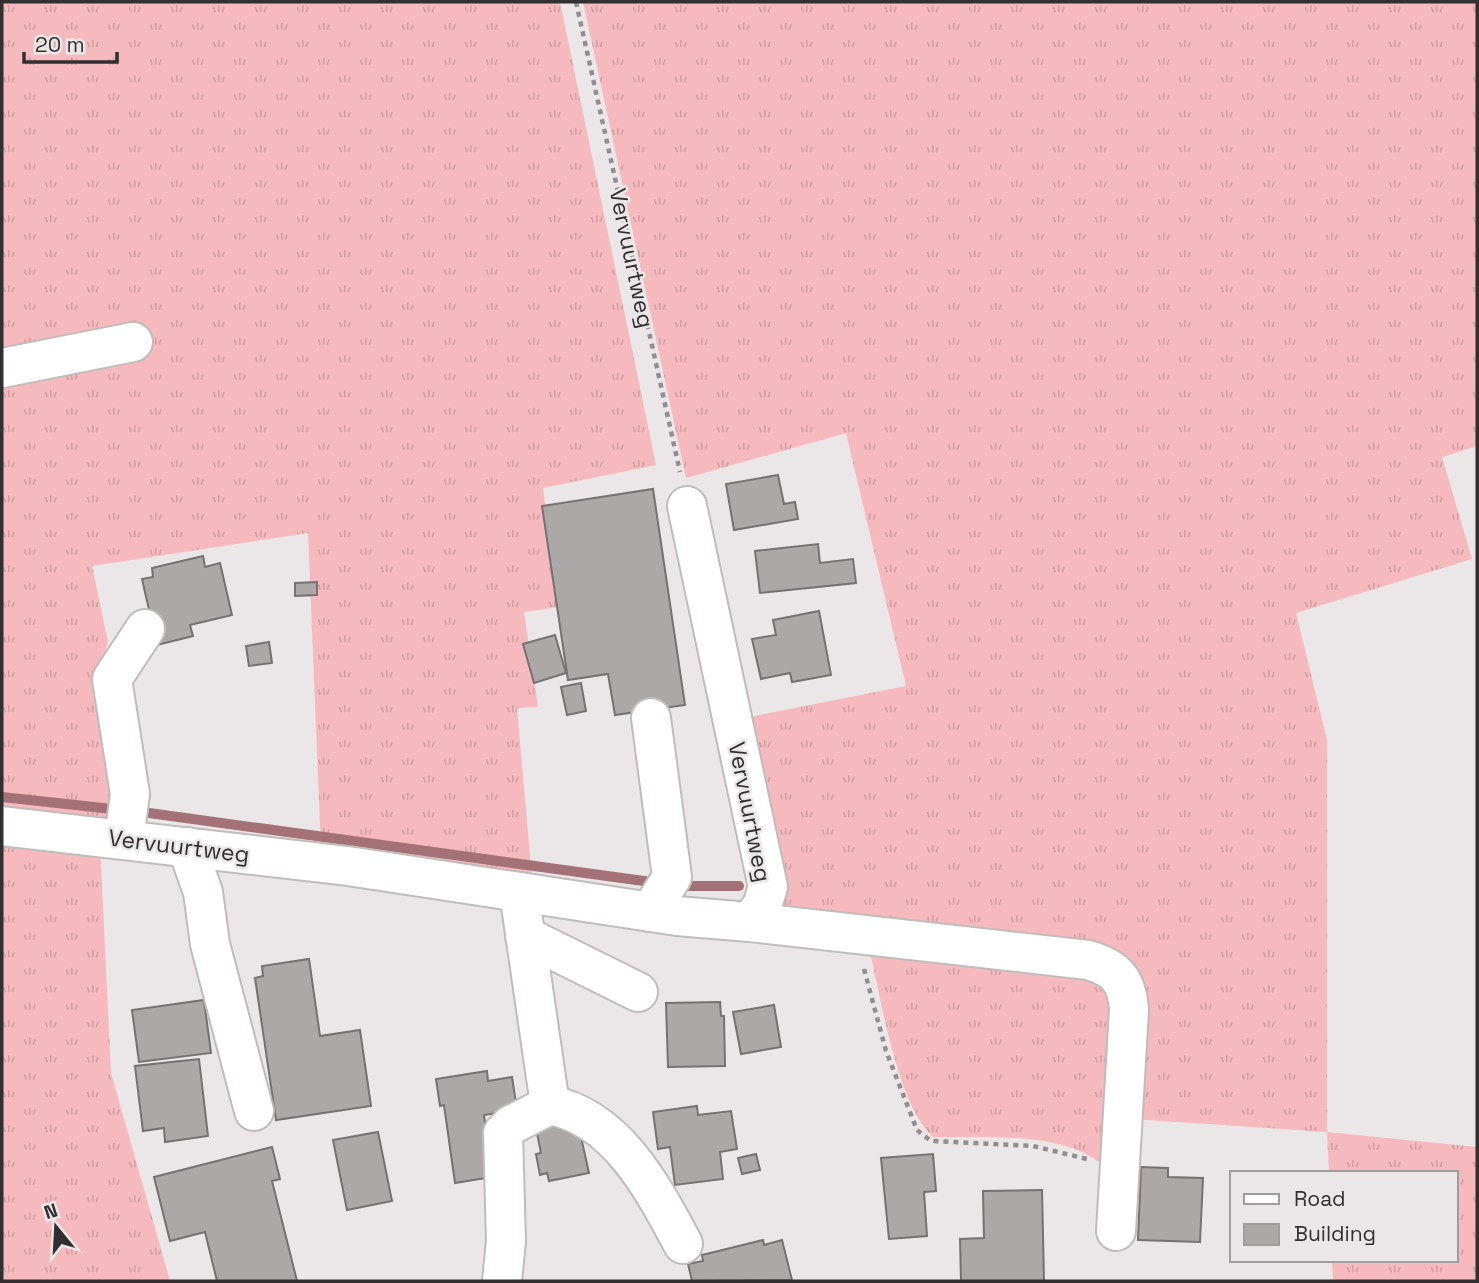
<svg xmlns="http://www.w3.org/2000/svg" width="1479" height="1283" font-family="'Space Grotesk',sans-serif">
  <style>
    .grass { fill: url(#grass-tufts) }
    .lines { fill: none; stroke-linecap: round; stroke-linejoin: round }
    .stream { stroke: #a47276; stroke-width: 10 }
    .building { fill: #aca8a8; stroke: #767172; stroke-width: 2 }
    .minor-casing { stroke: #c1bcbc; stroke-width: 42 }
    .path { stroke: #928e8f; stroke-width: 4.5; stroke-dasharray: 5 5; stroke-linecap: butt }
    .minor { stroke: #fff; stroke-width: 38 }
    .labels { text-anchor: middle; dominant-baseline: central; stroke-width: 5; stroke-linejoin: round; paint-order: stroke }
    .street-label { font-size: 23px; fill: #312f2f; stroke: #ebe6e7 }
  </style>
  <defs>
    <pattern id="grass-tufts" width="24" height="20" patternUnits="userSpaceOnUse" patternTransform="scale(1.75)"><rect width="24" height="20" fill="#f6babe"/><path d="M3 7l-1-3M5 7V3M7 7l1-3M15 17l-1-3M17 17v-4M19 17l1-3" fill="none" stroke="#d3a0a4"/></pattern>
  </defs>
  <rect width="100%" height="100%" fill="#ebe6e7"/>
  <!-- grass -->
  <g class="grass">
    <path d="M2 2H560L656 465 543 488 559 607 524 612 538 707 517 708 532 878 321 848 308 533 92 566 108 642 97 675 118 793 107 825 2 812Z"/>
    <path d="M583 2H1477V446L1442 457 1472 559 1296 613 1327 740V1132L1477 1147V1281H1333L1332 1260H1456V1173H1329L1327 1132 1131 1119 1132 980 765 917 745 718 906 686 846 433 686 478Z"/>
    <path d="M2 834 100 845 111 1073 170 1281H2Z"/>
    <path d="M870 952 1099 969 1119 990 1106 1169C1071 1130 982 1138 933 1137 898 1106 881 999 870 952Z"/>
  </g>
  <g class="lines">
    <!-- stream -->
    <g class="stream">
      <path d="M2 797 112 809"/>
      <path d="M142 812 651 882"/>
      <path d="M684 886H739"/>
    </g>
  </g>
  <!-- building -->
  <g class="building">
    <path d="M778 475 784 504 795 502 798 519 734 530 726 484Z"/>
    <path d="M653 489 685 705 615 715 608 674 568 680 542 506Z"/>
    <path d="M818 544 820 563 853 559 856 583 760 593 755 551Z"/>
    <path d="M203 556 205 567 220 563 232 615 190 625 193 636 157 645 142 579 153 577 152 568Z"/>
    <path d="M317 582V595L295 596V583Z"/>
    <path d="M819 611 831 675 792 682 790 673 761 679 752 639 776 635 773 620Z"/>
    <path d="M555 635 566 673 534 683 523 644Z"/>
    <path d="M269 642 272 663 249 666 246 646Z"/>
    <path d="M581 683 586 711 567 715 561 687Z"/>
    <path d="M309 959 320 1036 360 1030 371 1106 276 1120 255 978 263 976 262 966Z"/>
    <path d="M204 1000 211 1053 139 1062 132 1010Z"/>
    <path d="M720 1002 721 1016H724L725 1066 668 1067 666 1003Z"/>
    <path d="M774 1005 781 1047 741 1054 733 1012Z"/>
    <path d="M199 1059 208 1136 165 1142 164 1128 143 1131 135 1066Z"/>
    <path d="M487 1071 488 1081 512 1077 517 1110 484 1115 492 1177 455 1183 444 1105 440 1106 436 1079Z"/>
    <path d="M697 1106 698 1115 731 1111 737 1149 720 1152 723 1179 675 1185 670 1147 658 1149 653 1112Z"/>
    <path d="M577 1119 589 1173 549 1181 547 1173 540 1175 536 1154 541 1153 536 1128Z"/>
    <path d="M378 1132 392 1201 347 1210 333 1140Z"/>
    <path d="M272 1147 280 1179 272 1181 297 1281H217L205 1232 170 1241 154 1177Z"/>
    <path d="M756 1154 760 1170 742 1174 738 1158Z"/>
    <path d="M933 1154 936 1191 924 1192 927 1236 889 1239 881 1158Z"/>
    <path d="M1141 1167 1168 1168V1177L1203 1178 1200 1242 1138 1240Z"/>
    <path d="M1042 1190 1044 1281H961L960 1239 984 1238 983 1191Z"/>
    <path d="M763 1240 764 1245 782 1240 792 1280 692 1281 688 1264 703 1261 702 1255Z"/>
  </g>
  <g class="lines">
    <!-- minor casing -->
    <g class="minor-casing">
      <g id="minor">
        <path d="M2 368 133 342"/>
        <path d="M2 826 348 866 677 916 750 922 762 906 768 887 687 506"/>
        <path d="M124 839 130 794 112 679 145 629"/>
        <path d="M187 847 203 892 210 944 254 1111"/>
        <path d="M650 912 672 877 651 718"/>
        <path d="M750 922 1088 960C1116 968 1127 980 1129 1010L1116 1231"/>
        <path d="M525 936 638 992"/>
        <path d="M550 1105C617 1118 653 1188 683 1244"/>
        <path d="M502 1281 506 1241 503 1133 511 1125 550 1105 519 892"/>
      </g>
    </g>
    <!-- path -->
    <g class="path">
      <path d="M576 2 680 472"/>
      <path d="M864 969 886 1051 917 1130 931 1141 1033 1146 1087 1159"/>
    </g>
    <!-- minor -->
    <use href="#minor" class="minor"/>
  </g>
  <g class="labels">
    <!-- street labels -->
    <g class="street-label">
      <text transform="translate(632 258) rotate(78)">Vervuurtweg</text>
      <text transform="translate(750 812) rotate(79)">Vervuurtweg</text>
      <text transform="translate(179 846) rotate(7)">Vervuurtweg</text>
    </g>
  </g>
  <!-- border -->
  <rect width="1479" height="1283" fill="none" stroke="#312f2f" stroke-width="7"/>
  <!-- legend -->
  <rect x="1230" y="1171" width="228" height="91" fill="#ebe6e7" stroke="#a19d9d" stroke-width="2"/>
  <rect x="1244" y="1194" width="35" height="10" fill="#ffffff" stroke="#a19d9d" stroke-width="2"/>
  <text x="1294" y="1206" font-size="21" fill="#312f2f">Road</text>
  <rect x="1244" y="1224" width="35" height="21" fill="#aca8a8" stroke="#a19d9d" stroke-width="2"/>
  <text x="1294" y="1241" font-size="21" fill="#312f2f">Building</text>
  <!-- north arrow -->
  <g transform="translate(56 1227) rotate(342)" stroke="#ebe6e7" stroke-width="5" paint-order="stroke">
  <path d="M0-5L12 26L0 18L-12 26Z" fill="#312f2f"/>
  <text y="-10" font-size="19" font-weight="bold" text-anchor="middle" fill="#312f2f">N</text>
  </g>
  <!-- scale -->
  <path d="M24 52v10h93v-10" fill="none" stroke="#312f2f" stroke-width="3.5"/>
  <text x="35" y="52" font-size="21" fill="#312f2f" stroke="#ebe6e7" stroke-width="5" paint-order="stroke">20 m</text>
</svg>
